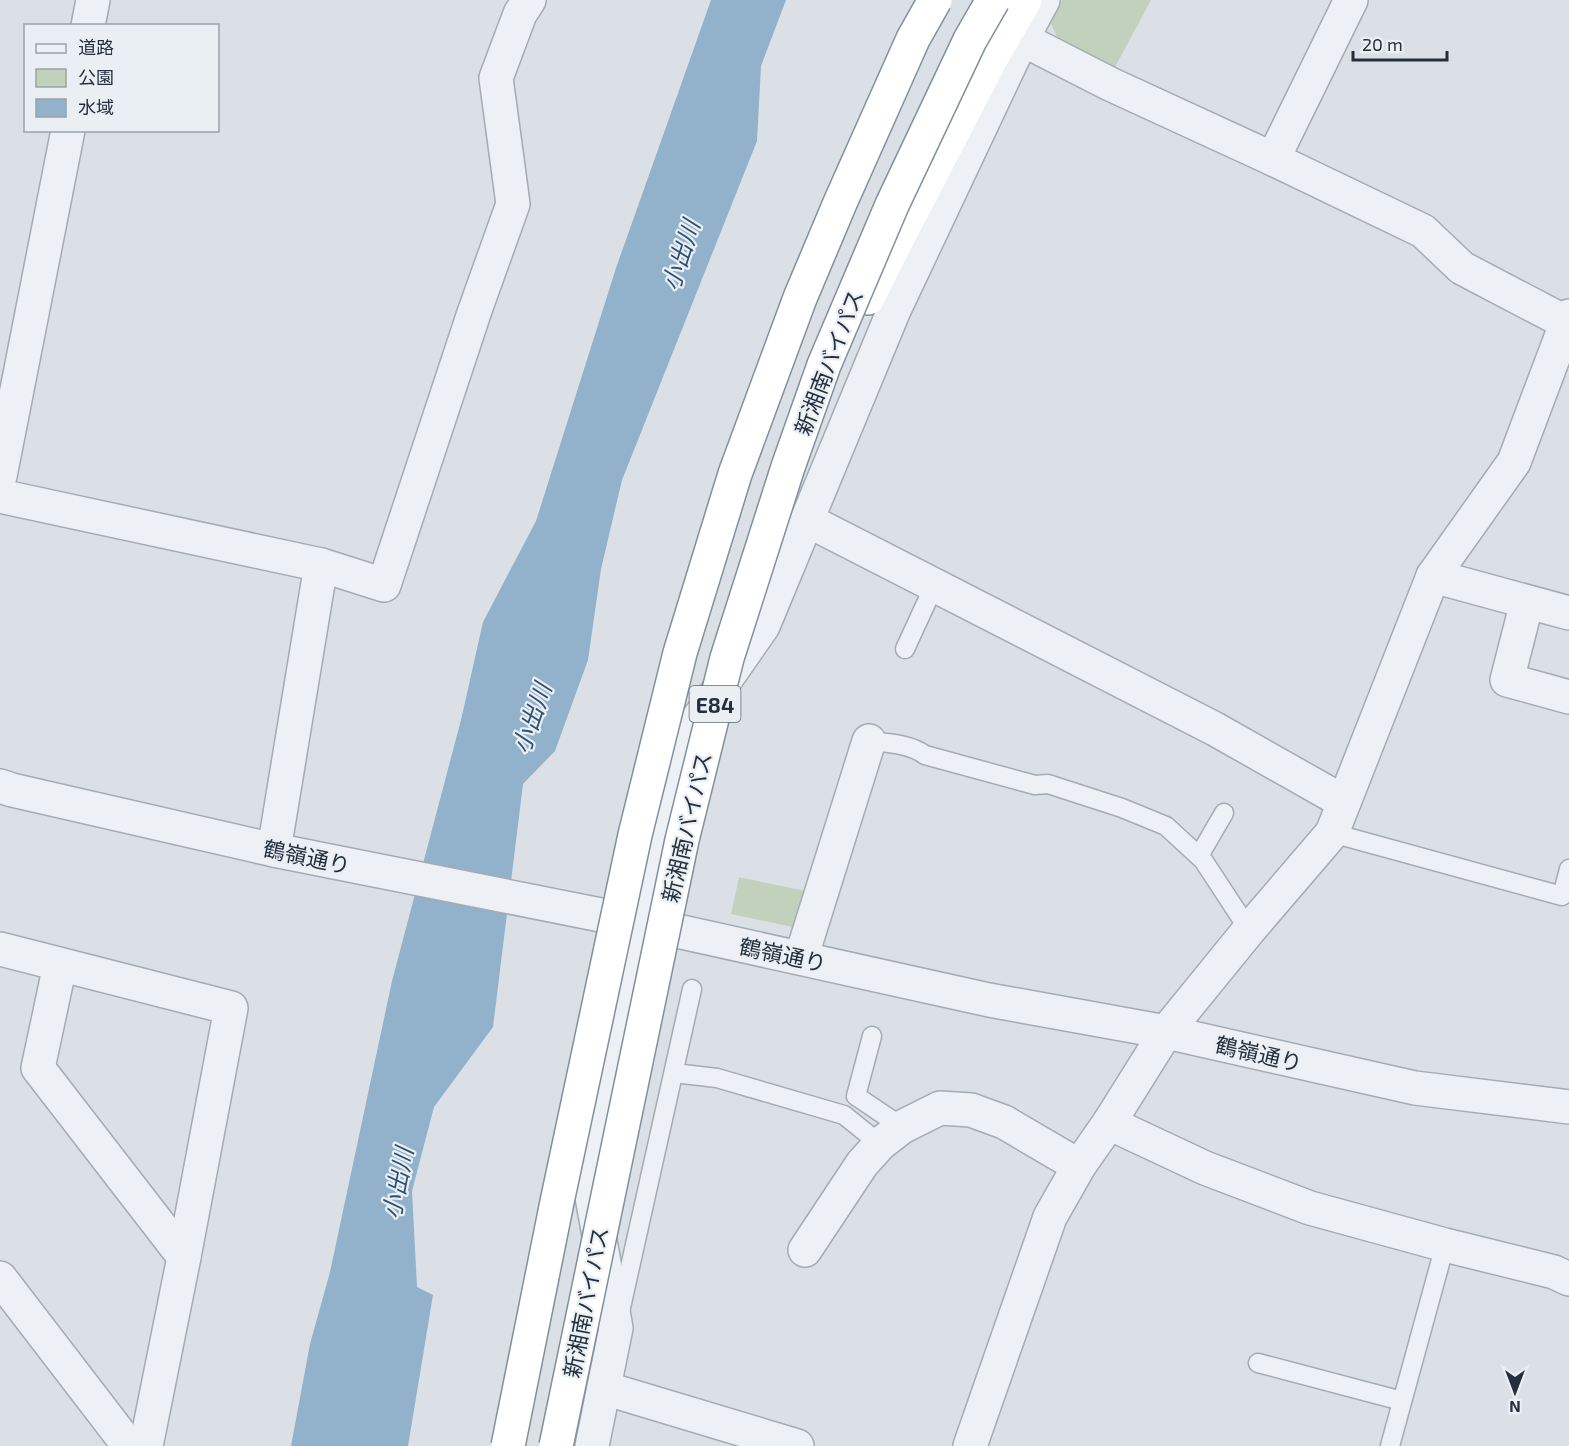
<svg xmlns="http://www.w3.org/2000/svg" width="1569" height="1446" font-family="'Exo 2','Noto Sans JP',sans-serif">
  <style>
    .green { fill: #c2d1bb }
    .water { fill: #92b1ca }
    .lines { fill: none; stroke-linecap: round; stroke-linejoin: round }
    .service-casing { stroke: #a4abb3; stroke-width: 21 }
    .minor-casing { stroke: #a4abb3; stroke-width: 36 }
    .tertiary-casing { stroke: #a4abb3; stroke-width: 36 }
    .motorway-casing { stroke: #818f9e; stroke-width: 36 }
    .service { stroke: #edf0f5; stroke-width: 18 }
    .minor { stroke: #edf0f5; stroke-width: 33 }
    .tertiary { stroke: #edf0f5; stroke-width: 33 }
    .motorway { stroke: #fff; stroke-width: 33 }
    .motorway-bridge-casing { stroke: #818f9e; stroke-width: 36; stroke-linecap: butt }
    .motorway-bridge { stroke: #fff; stroke-width: 33 }
    .labels { text-anchor: middle; dominant-baseline: central; stroke-width: 4.5; stroke-linejoin: round; paint-order: stroke }
    .shield { fill: #eaeff4; stroke: #5f6974; stroke-width: 1.5 }
    .shield-label { font-size: 21px; font-weight: bold; fill: #242f3d }
    .street-label { font-size: 22px; fill: #242f3d; stroke: #eaeff4 }
    .water-label { font-size: 24px; font-style: italic; fill: #2c5173; stroke: #eaeff4 }
  </style>
  <rect width="100%" height="100%" fill="#dbe0e6"/>
  <!-- green -->
  <g class="green">
    <path d="M1062 0H1151L1114 69 1059 42 1050 21Z"/>
    <path d="M739 877 805 891 797 928 731 914Z"/>
  </g>
  <!-- water -->
  <path class="water" d="M711 0H786L761 66 757 141 622 480 601 569 588 660 555 751 523 784 493 1027 434 1107 412 1191 417 1287 433 1295 408 1446H291L310 1344 330 1272 392 981 461 720 483 622 536 521 616 268Z"/>
  <g class="lines">
    <!-- service casing -->
    <g class="service-casing">
      <g id="service">
        <path d="M905 649 934 586"/>
        <path d="M869 741C888 743 910 744 925 755L1035 785 1048 784 1122 808 1166 826 1203 860 1249 930"/>
        <path d="M1332 833 1562 896 1569 869"/>
        <path d="M1199 856 1224 813"/>
        <path d="M872 1036 856 1096 902 1127"/>
        <path d="M674 1073 717 1078 844 1115 880 1144"/>
        <path d="M620 1312 692 989"/>
        <path d="M1258 1363 1402 1401"/>
        <path d="M1390 1446 1445 1245"/>
      </g>
    </g>
    <!-- minor casing -->
    <g class="minor-casing">
      <g id="minor">
        <path d="M1022 39 1110 84 1273 159 1423 231 1462 268 1567 323"/>
        <path d="M1273 159 1351 0"/>
        <path d="M0 496 321 565 384 585 474 313 513 204 496 78 520 14 529 0"/>
        <path d="M807 520 1215 729 1344 802"/>
        <path d="M1433 576 1569 613"/>
        <path d="M1527 602 1507 680 1569 697"/>
        <path d="M274 850 321 565"/>
        <path d="M0 949 231 1008 184 1257 146 1446"/>
        <path d="M801 958 869 741"/>
        <path d="M60 965 38 1068 184 1257"/>
        <path d="M1109 1123 1205 1168 1310 1208 1445 1245 1554 1272 1569 1279"/>
        <path d="M805 1250 862 1164 880 1144 902 1127 940 1108 971 1110 1004 1122 1079 1166"/>
        <path d="M0 1278 129 1446"/>
        <path d="M604 1388 797 1446"/>
        <path d="M592 1446 616 1328 592 1197 641 923 682 742 763 626 894 310 1022 39 1043 0"/>
        <path d="M970 1446 1050 1217 1079 1166 1109 1123 1166 1032 1249 930 1332 833 1433 576 1514 462 1569 316"/>
      </g>
    </g>
    <!-- tertiary casing -->
    <g class="tertiary-casing">
      <g id="tertiary">
        <path d="M88 26 93 0"/>
        <path d="M0 476 68 130"/>
        <path d="M0 786 12 790 274 850 641 923 989 1000 1166 1032 1415 1088 1569 1107"/>
      </g>
    </g>
    <!-- motorway casing -->
    <g class="motorway-casing">
      <path id="motorway" d="M868 298 885 263 992 57 1025 0"/>
    </g>
    <!-- service -->
    <use href="#service" class="service"/>
    <!-- minor -->
    <use href="#minor" class="minor"/>
    <!-- tertiary -->
    <use href="#tertiary" class="tertiary"/>
    <!-- motorway -->
    <use href="#motorway" class="motorway"/>
    <!-- motorway-bridge casing -->
    <g class="motorway-bridge-casing">
      <g id="motorway-bridge">
        <path d="M508 1446 557 1202 635 835 680 653 735 474 800 298 840 203 913 39 935 0"/>
        <path d="M556 1446 682 840 727 658 788 467 824 365 892 205 970 40 993 0"/>
      </g>
    </g>
    <!-- motorway-bridge -->
    <use href="#motorway-bridge" class="motorway-bridge"/>
  </g>
  <g class="labels">
    <!-- shield labels -->
    <rect class="shield" x="689.5" y="686" width="51" height="36" rx="4.5"/>
    <g class="shield-label">
      <text x="715" y="704">E84</text>
    </g>
    <!-- street labels -->
    <g class="street-label">
      <text transform="translate(828 362) rotate(-69)">新湘南バイパス</text>
      <text transform="translate(686 827) rotate(-77)">新湘南バイパス</text>
      <text transform="translate(307 856) rotate(12)">鶴嶺通り</text>
      <text transform="translate(783 954) rotate(12)">鶴嶺通り</text>
      <text transform="translate(1259 1053) rotate(13)">鶴嶺通り</text>
      <text transform="translate(585 1302) rotate(-79)">新湘南バイパス</text>
    </g>
    <!-- water labels -->
    <g class="water-label">
      <text transform="translate(680 255) rotate(-72)">小出川</text>
      <text transform="translate(531 718) rotate(-71)">小出川</text>
      <text transform="translate(397 1183) rotate(-79)">小出川</text>
    </g>
  </g>
  <!-- legend -->
  <rect x="24" y="24" width="195" height="108" fill="#eaeff4" stroke="#9ba2ab" stroke-width="1.5"/>
  <rect x="36" y="44" width="30" height="9" fill="#edf0f5" stroke="#9ba2ab" stroke-width="1.5"/>
  <text x="78" y="54" font-size="18" fill="#242f3d">道路</text>
  <rect x="36" y="69" width="30" height="18" fill="#c2d1bb" stroke="#9ba2ab" stroke-width="1.5"/>
  <text x="78" y="84" font-size="18" fill="#242f3d">公園</text>
  <rect x="36" y="99" width="30" height="18" fill="#92b1ca" stroke="#9ba2ab" stroke-width="1.5"/>
  <text x="78" y="114" font-size="18" fill="#242f3d">水域</text>
  <!-- north arrow -->
  <g transform="translate(1515 1392) rotate(180)" stroke="#eaeff4" stroke-width="4.5" paint-order="stroke">
  <path d="M0-4.5L10 22L0 15L-10 22Z" fill="#242f3d"/>
  <text y="-9" font-size="16" font-weight="bold" text-anchor="middle" fill="#242f3d">N</text>
  </g>
  <!-- scale -->
  <path d="M1353 51v9h94v-9" fill="none" stroke="#242f3d" stroke-width="3"/>
  <text x="1362" y="51" font-size="18" fill="#242f3d" stroke="#eaeff4" stroke-width="4.5" paint-order="stroke">20 m</text>
</svg>
